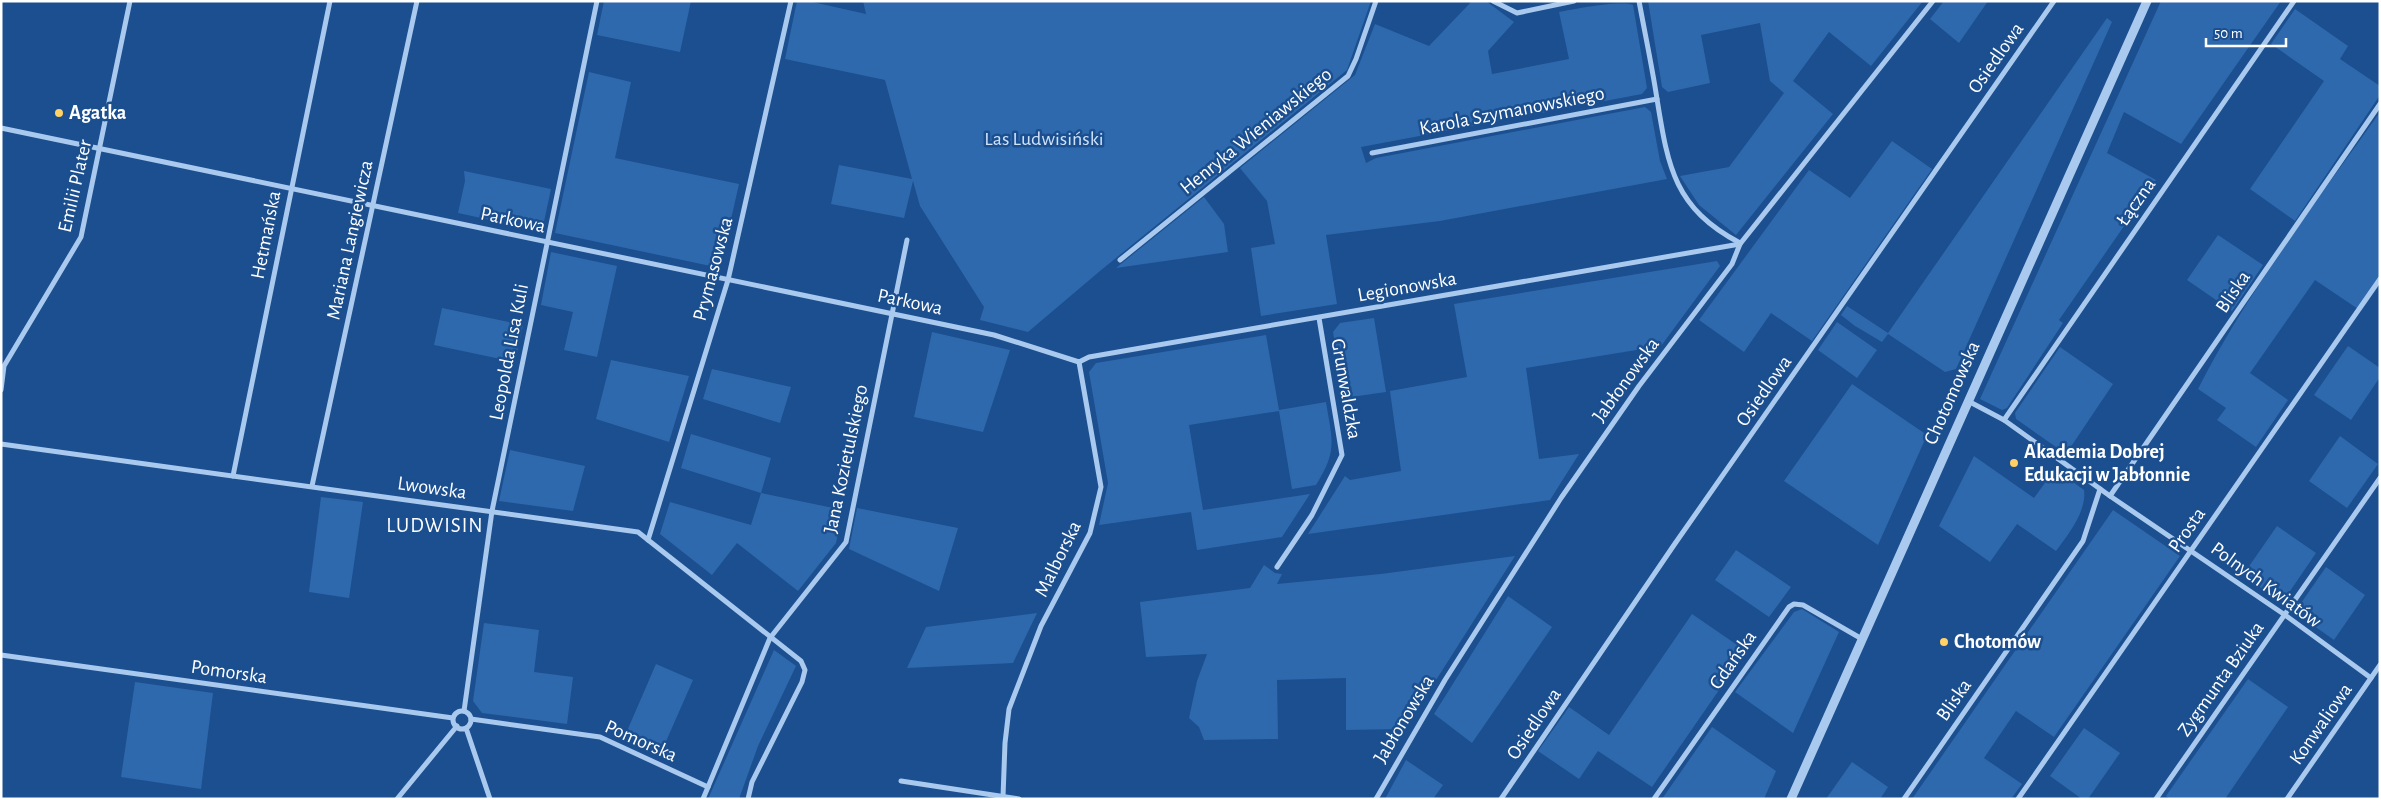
<svg xmlns="http://www.w3.org/2000/svg" width="2381" height="800" font-family="'Alegreya Sans',sans-serif">
  <style>
    .green { fill: #2e69ad }
    .lines { fill: none; stroke-linecap: round; stroke-linejoin: round }
    .minor { stroke: #a9c9ee; stroke-width: 5 }
    .tertiary { stroke: #a9c9ee; stroke-width: 9 }
    .poi-dot { fill: #ffd166; stroke: #1b4f8f; stroke-width: 2 }
    .labels { text-anchor: middle; dominant-baseline: central; stroke-width: 5; stroke-linejoin: round; paint-order: stroke }
    .street-label { font-size: 20px; fill: #fff; stroke: #1b4f8f }
    .poi-label { font-size: 20px; font-weight: bold; fill: #fff; stroke: #1b4f8f; text-anchor: start }
    .park-label { font-size: 20px; fill: #cfe3fa; stroke: #1b4f8f }
    .neighbourhood-label { font-size: 21px; letter-spacing: 1px; fill: #fff; stroke: #1b4f8f }
  </style>
  <rect width="100%" height="100%" fill="#1b4f8f"/>
  <!-- green -->
  <g class="green">
    <path d="M604 1H691L680 52 597 35Z"/>
    <path d="M797 1H808L866 14 863 1H1371L1347 70 1100 271 1028 332 980 320 984 307 920 206 913 181 904 218 831 204 839 165 912 179 885 80 785 59Z"/>
    <path d="M1472 1H1486L1514 22 1488 51 1492 74 1569 59 1559 12C1575 9 1620 0 1633 5L1647 88 1642 94 1361 147 1366 163 1376 158 1645 107 1651 112 1660 161 1667 179 1440 221 1326 235 1337 304 1261 316 1251 248 1275 244 1267 201 1240 168 1355 75 1375 24 1429 46Z"/>
    <path d="M1648 1H1923L1871 66 1829 32 1793 81 1833 114 1736 235 1699 205 1680 176 1729 167 1784 93 1770 81 1760 23 1701 35 1710 83 1668 92 1662 87Z"/>
    <path d="M1944 1H1988L1959 43 1930 19Z"/>
    <path d="M2161 1H2281L2181 144 2124 112 2107 153 2156 180 2059 320 2063 323 2007 408 2002 410 1980 399Z"/>
    <path d="M2295 9 2348 46 2340 59 2380 86V95L2295 221 2250 189 2324 81 2271 44Z"/>
    <path d="M2107 18 2112 22 1956 369 1945 372 1888 334 1882 342 1855 326 1841 315 1847 306 1888 333Z"/>
    <path d="M589 72 631 82 615 158 739 184 720 268 555 233Z"/>
    <path d="M2380 112V284L2361 311 2315 280 2250 373 2288 400 2256 447 2217 420 2226 408 2198 389C2248 291 2316 202 2380 112Z"/>
    <path d="M1892 141 1932 169 1812 341 1771 313 1744 352 1699 320 1809 170 1850 198Z"/>
    <path d="M464 171 551 189 542 231 458 213 465 181Z"/>
    <path d="M1204 197 1224 224 1228 252 1116 268Z"/>
    <path d="M2218 235 2263 265 2232 311 2187 280Z"/>
    <path d="M551 252 617 266 597 357 564 350 573 312 541 305Z"/>
    <path d="M1717 261 1720 266 1661 346 1526 368 1539 459 1579 454 1550 500 1308 534 1345 476 1350 480 1401 471 1390 391 1467 377 1454 304Z"/>
    <path d="M442 308 523 325 515 362 434 345Z"/>
    <path d="M1374 318 1386 392 1344 398 1333 332 1340 323Z"/>
    <path d="M1837 322 1877 350 1857 378 1818 350Z"/>
    <path d="M932 332 1010 350 983 432 914 417Z"/>
    <path d="M1266 335 1279 410 1326 402C1332 440 1338 450 1316 485L1292 489 1279 411 1189 425 1203 510 1310 494 1282 537 1197 550 1191 512 1099 525 1108 483 1089 372 1096 363Z"/>
    <path d="M2348 346 2380 368V377L2351 420 2314 395Z"/>
    <path d="M2060 347 2113 384 2066 454 2016 419 2015 413Z"/>
    <path d="M611 360 689 376 669 442 596 419Z"/>
    <path d="M712 369 791 387 780 423 703 399Z"/>
    <path d="M1852 384 1927 435 1878 545 1784 481Z"/>
    <path d="M691 434 771 458 761 493 843 510 836 543 798 591 737 543 712 575 660 534 670 502 751 525 761 493 681 468Z"/>
    <path d="M2340 436 2378 464 2347 508 2309 481Z"/>
    <path d="M510 450 585 466 573 511 499 501Z"/>
    <path d="M1974 456 2034 498 2055 469 2084 490C2087 511 2068 535 2056 551L2017 524 1990 562 1939 526Z"/>
    <path d="M321 497 363 502 349 598 309 592Z"/>
    <path d="M857 508 958 528 939 591 849 549Z"/>
    <path d="M2113 510 2180 556 2054 737 2016 711 1984 758 2022 784 2011 799H1912Z"/>
    <path d="M2277 526 2316 553 2286 597 2278 600 2243 575Z"/>
    <path d="M1736 550 1791 587 1769 617 1715 580Z"/>
    <path d="M1515 556 1408 724 1400 729 1346 730V678L1277 680 1278 739 1204 740 1199 727 1189 718 1197 681 1207 654 1146 657 1140 602 1250 588 1264 565 1275 573 1282 574 1277 584 1381 574Z"/>
    <path d="M2326 567 2365 595 2334 640 2300 616 2299 606Z"/>
    <path d="M1508 596 1552 627 1472 743 1434 714Z"/>
    <path d="M1802 609 1839 632 1793 733 1735 692 1794 612Z"/>
    <path d="M1037 613 1013 663 907 668 926 627Z"/>
    <path d="M1692 614 1746 651 1652 787 1598 751 1579 779 1538 751 1569 707 1609 735Z"/>
    <path d="M484 623 539 630 534 672 573 677 567 724 482 713 473 701Z"/>
    <path d="M774 650 796 666 758 746 739 799H708Z"/>
    <path d="M656 664 693 680 660 755 624 738Z"/>
    <path d="M2248 679 2288 707 2225 799H2170L2166 796Z"/>
    <path d="M135 682 213 693 201 789 121 777Z"/>
    <path d="M1712 727 1776 771 1764 799H1662Z"/>
    <path d="M2084 728 2120 753 2088 799H2082L2050 776Z"/>
    <path d="M1406 760 1443 785 1433 799H1385Z"/>
    <path d="M1852 762 1888 787 1880 799H1826Z"/>
  </g>
  <g class="lines">
    <!-- minor -->
    <g class="minor">
      <path d="M1493 1 1517 13 1574 1"/>
      <path d="M1639 1C1645 34 1652 66 1657 99 1668 167 1674 208 1740 243"/>
      <path d="M1 128 994 335 1079 362"/>
      <path d="M1372 153 1657 99"/>
      <path d="M1120 260 1348 76 1356 59 1376 1"/>
      <path d="M1079 362 1089 357 1740 244"/>
      <path d="M1 390 4 366 81 237 130 1"/>
      <path d="M1968 401 2004 420 2110 496 2285 615 2371 678"/>
      <path d="M2004 420 2294 1"/>
      <path d="M1 444 638 532 801 661 805 670 802 682 752 782 748 799"/>
      <path d="M233 476 330 1"/>
      <path d="M312 486 417 1"/>
      <path d="M2110 496 2380 104"/>
      <path d="M648 540 728 280 791 1"/>
      <path d="M1277 567 1312 515 1342 455 1319 318"/>
      <path d="M1 655 453 718"/>
      <path d="M464 711 492 511 597 1"/>
      <circle cx="462" cy="720" r="9"/>
      <path d="M471 719 600 737 708 787"/>
      <path d="M466 728 490 799"/>
      <path d="M901 781 1019 799"/>
      <path d="M1003 797 1005 743 1009 709 1041 626 1090 533 1101 487 1079 362"/>
      <path d="M397 799 457 726"/>
      <path d="M703 799 770 638 846 542 907 240"/>
      <path d="M1376 799 1445 680 1561 498 1639 386 1732 264 1740 244 1933 1"/>
      <path d="M1501 799 1674 545 2054 1"/>
      <path d="M1654 799 1789 607 1794 604 1803 605 1862 639"/>
      <path d="M1904 799 2083 541 2100 489"/>
      <path d="M2018 799 2380 279"/>
      <path d="M2156 799 2380 478"/>
      <path d="M2287 799 2380 665"/>
    </g>
    <!-- tertiary -->
    <path class="tertiary" d="M1791 799 2147 1"/>
  </g>
  <!-- markers -->
  <g class="poi-dot">
    <circle cx="59" cy="113" r="5"/>
    <circle cx="2014" cy="463" r="5"/>
    <circle cx="1944" cy="642" r="5"/>
  </g>
  <g class="labels">
    <!-- street labels -->
    <g class="street-label">
      <text transform="translate(1996 58) rotate(-55)">Osiedlowa</text>
      <text transform="translate(1512 111) rotate(-11)">Karola Szymanowskiego</text>
      <text transform="translate(1256 131) rotate(-39)">Henryka Wieniawskiego</text>
      <text transform="translate(75 186) rotate(-77)">Emilii Plater</text>
      <text transform="translate(2136 202) rotate(-55)">Łączna</text>
      <text transform="translate(513 220) rotate(12)">Parkowa</text>
      <text transform="translate(266 235) rotate(-79)">Hetmańska</text>
      <text transform="translate(350 240) rotate(-78)">Mariana Langiewicza</text>
      <text transform="translate(713 269) rotate(-75)">Prymasowska</text>
      <text transform="translate(1407 287) rotate(-10)">Legionowska</text>
      <text transform="translate(2233 292) rotate(-56)">Bliska</text>
      <text transform="translate(910 302) rotate(12)">Parkowa</text>
      <text transform="translate(509 352) rotate(-79)">Leopolda Lisa Kuli</text>
      <text transform="translate(1626 380) rotate(-54)">Jabłonowska</text>
      <text transform="translate(1346 389) rotate(80)">Grunwaldzka</text>
      <text transform="translate(1764 391) rotate(-55)">Osiedlowa</text>
      <text transform="translate(1952 393) rotate(-66)">Chotomowska</text>
      <text transform="translate(846 459) rotate(-78)">Jana Kozietulskiego</text>
      <text transform="translate(432 488) rotate(8)">Lwowska</text>
      <text transform="translate(2187 530) rotate(-55)">Prosta</text>
      <text transform="translate(1058 559) rotate(-64)">Malborska</text>
      <text transform="translate(2266 585) rotate(36)">Polnych Kwiatów</text>
      <text transform="translate(1733 660) rotate(-55)">Gdańska</text>
      <text transform="translate(229 672) rotate(8)">Pomorska</text>
      <text transform="translate(2221 679) rotate(-55)">Zygmunta Bziuka</text>
      <text transform="translate(1954 700) rotate(-55)">Bliska</text>
      <text transform="translate(1404 719) rotate(-59)">Jabłonowska</text>
      <text transform="translate(1534 724) rotate(-56)">Osiedlowa</text>
      <text transform="translate(2321 724) rotate(-55)">Konwaliowa</text>
      <text transform="translate(641 741) rotate(24)">Pomorska</text>
    </g>
    <!-- poi labels -->
    <g class="poi-label">
      <text x="69" y="113">Agatka</text>
      <text x="2024" y="452">Akademia Dobrej<tspan x="2024" dy="23">Edukacji w Jabłonnie</tspan></text>
      <text x="1954" y="642">Chotomów</text>
    </g>
    <!-- park labels -->
    <g class="park-label">
      <text x="1044" y="139">Las Ludwisiński</text>
    </g>
    <!-- neighbourhood labels -->
    <g class="neighbourhood-label">
      <text x="435" y="525">LUDWISIN</text>
    </g>
  </g>
  <!-- border -->
  <rect width="2381" height="800" fill="none" stroke="#ffffff" stroke-width="5"/>
  <!-- scale -->
  <path d="M2206 38v8h80v-8" fill="none" stroke="#ffffff" stroke-width="2.5"/>
  <text x="2214" y="38" font-size="15" fill="#ffffff" stroke="#1b4f8f" stroke-width="4" paint-order="stroke">50 m</text>
</svg>
